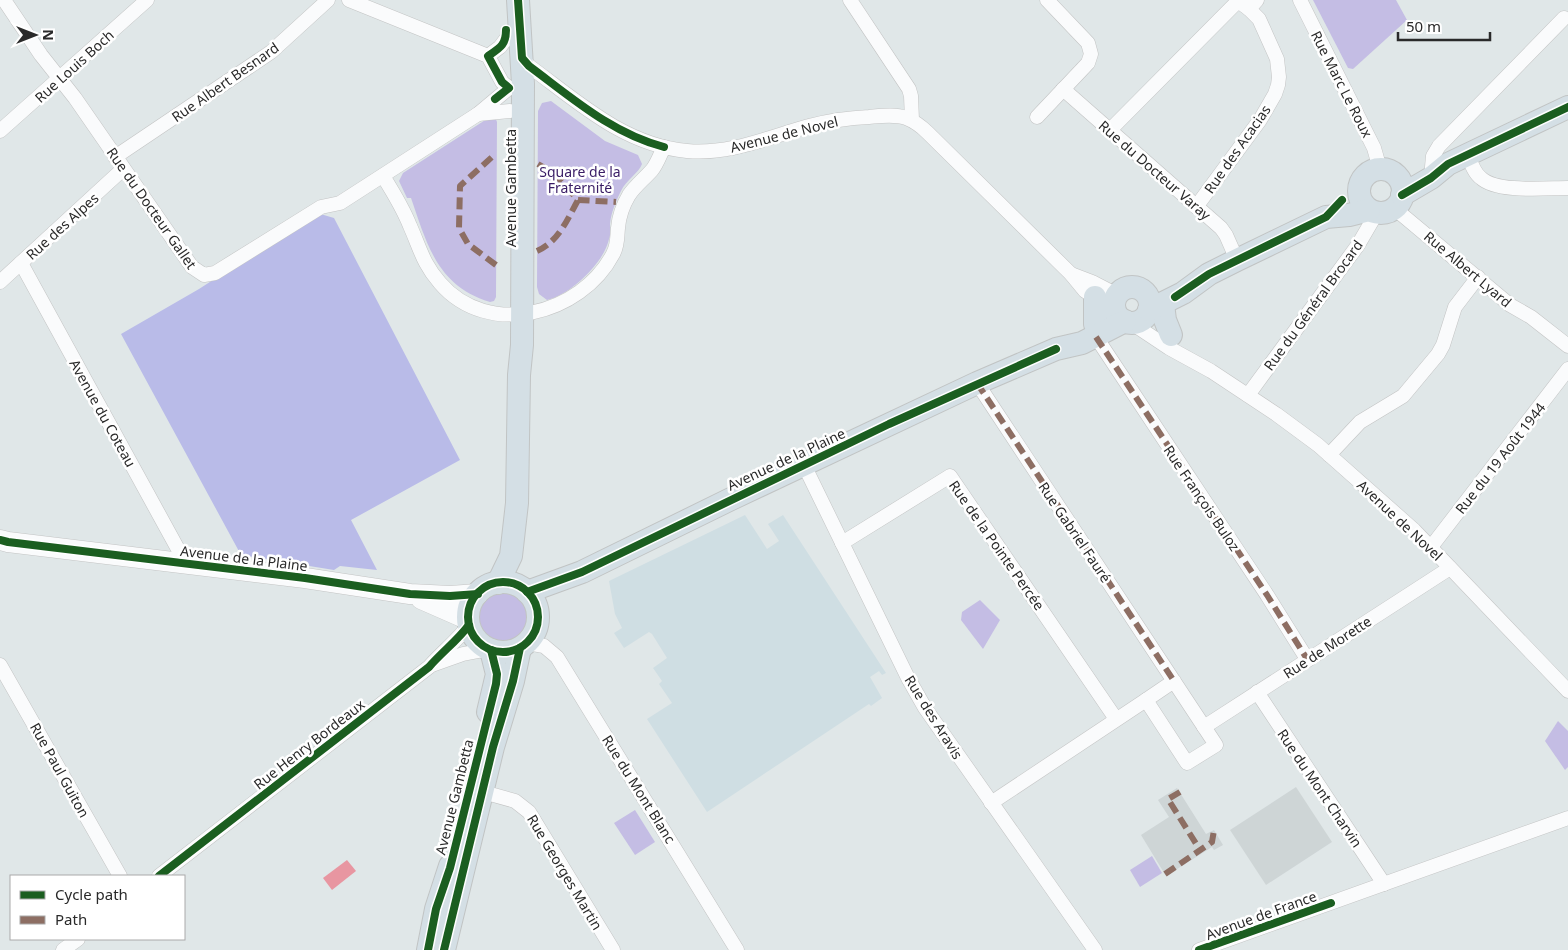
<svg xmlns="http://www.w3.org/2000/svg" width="1568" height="950" font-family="'Noto Sans',sans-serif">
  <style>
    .education { fill: #cfdee3 }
    .green { fill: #c4bde4 }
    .pitch { fill: #b9bbe8 }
    .plaza { fill: #ced5d6 }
    .water { fill: #e896a1 }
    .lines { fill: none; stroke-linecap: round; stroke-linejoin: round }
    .street-casing { stroke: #c3c4c4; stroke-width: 15 }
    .secondary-casing { stroke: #c3c4c4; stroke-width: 21 }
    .primary-casing { stroke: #c1c4c4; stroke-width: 24 }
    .street { stroke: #fafbfc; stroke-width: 14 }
    .secondary { stroke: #fafbfc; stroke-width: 20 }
    .primary { stroke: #d4dfe5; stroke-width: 22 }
    .quiet { stroke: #8d6e63; stroke-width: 6; stroke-dasharray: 12 6; stroke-linecap: butt }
    .cycleway-casing { stroke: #fff; stroke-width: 11 }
    .cycleway { stroke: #1b5e20; stroke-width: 8 }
    .labels { text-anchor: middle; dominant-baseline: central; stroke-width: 5; stroke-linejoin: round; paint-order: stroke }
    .street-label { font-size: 14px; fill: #2a2a2a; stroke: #fff }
    .park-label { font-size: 14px; fill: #391c65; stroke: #fff }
  </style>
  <rect width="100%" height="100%" fill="#e0e7e8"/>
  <!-- education -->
  <path class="education" d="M745 515 767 549 779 541 768 524 783 515 886 673 882 675 879 671 870 677 882 698 871 706 869 704 707 812 647 719 672 703 659 684 662 681 653 668 667 658 652 634 649 632 624 648 614 633 622 628 615 614 609 581Z"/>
  <!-- green -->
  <g class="green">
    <path d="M1313 0H1396L1407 20 1353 69 1348 68Z"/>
    <path d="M551 101 605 141 638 155 642 164C639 173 626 180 621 191 616 201 611 213 610 224 610 229 611 234 609 239 604 263 570 295 547 300L539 294 537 287 538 111 542 103Z"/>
    <path d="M490 117H495L497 122 496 297 494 301 490 302C437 286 427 244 411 198H407L399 181 403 173Z"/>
    <circle cx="503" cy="617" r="27"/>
    <path d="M980 600 1000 620 983 649 961 620 962 612Z"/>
    <path d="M1558 721 1568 731V767L1565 770 1545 741Z"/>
    <path d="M635 810 655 842 635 855 614 823Z"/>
    <path d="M1152 856 1162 873 1140 887 1130 870Z"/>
  </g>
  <!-- pitch -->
  <path class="pitch" d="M317 213 334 218 460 460 351 520 377 570 340 566 334 570 241 555 121 334 199 289Z"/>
  <!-- plaza -->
  <g class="plaza">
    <path d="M1296 787 1332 842 1266 885 1230 830Z"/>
    <path d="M1177 788 1206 834 1214 830 1223 845 1214 850 1212 847 1166 876 1141 835 1169 817 1158 800Z"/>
  </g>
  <!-- water -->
  <path class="water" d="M347 860 356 871 332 890 323 878Z"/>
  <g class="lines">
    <!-- street casing -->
    <g class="street-casing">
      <g id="street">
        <path d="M4 0 41 55 75 98 192 267 204 275 215 273 321 207 340 203 478 114 509 88 502 82 488 56 349 0"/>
        <path d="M850 0 909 89 911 96 912 120"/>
        <path d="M1300 0 1374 148 1380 169"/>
        <path d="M488 56 500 47 506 39"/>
        <path d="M522 58 529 66C578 102 624 145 687 151 729 155 769 137 809 126 828 121 848 118 869 117 881 116 895 114 906 118 914 121 922 127 928 133L1071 274 1085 291 1115 309"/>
        <path d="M1063 89 1221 228 1226 235 1237 260"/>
        <path d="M478 114 510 111"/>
        <path d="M1037 117 1088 63 1091 54 1088 43 1047 0"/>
        <path d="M1110 130 1238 1 1249 9 1257 0"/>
        <path d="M0 131 147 0"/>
        <path d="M1468 155C1471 163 1474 173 1481 178 1497 193 1546 188 1568 188"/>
        <path d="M115 157 271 52 328 0"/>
        <path d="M383 176C393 192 403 208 410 226 420 248 423 264 440 283 488 339 581 315 613 254 618 245 617 237 618 228 619 216 623 205 629 195 635 186 644 179 652 170 657 164 660 155 664 147"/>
        <path d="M1431 178 1433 156 1439 146 1564 18"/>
        <path d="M1196 207 1260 120 1275 94 1278 85 1279 77 1277 59 1259 19 1249 9"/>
        <path d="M1394 208 1510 305 1531 317 1568 346"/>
        <path d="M21 263 179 551V563"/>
        <path d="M1071 274 1092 282 1117 295"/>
        <path d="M0 282 123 169"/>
        <path d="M1130 322 1169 348 1211 371 1276 414 1318 445 1414 530 1568 691"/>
        <path d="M1096 337 1267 595 1307 659"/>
        <path d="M977 383 1216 745 1187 763 1146 700 1174 681"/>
        <path d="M1248 395 1358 245 1372 221 1375 212"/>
        <path d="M1329 455 1360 422 1403 396 1438 354 1443 345 1455 307 1478 277"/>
        <path d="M804 465 908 678 925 708 1095 950"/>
        <path d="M842 543 950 476 1116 719"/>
        <path d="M1431 547 1568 369"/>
        <path d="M527 643 544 646 557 657 737 950"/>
        <path d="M0 665 120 876"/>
        <path d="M432 665 463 654 489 649"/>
        <path d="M1257 692 1384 884"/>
        <path d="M1204 727 1450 568"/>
        <path d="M483 792 515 801 529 812 613 950"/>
        <path d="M991 803 1146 700"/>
        <path d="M159 876 429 667C443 651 457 641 469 625"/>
        <path d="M63 950 78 939"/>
        <path d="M1199 950 1568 818"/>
      </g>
    </g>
    <!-- secondary casing -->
    <g class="secondary-casing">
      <g id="secondary">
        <path d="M0 540 8 542 305 578 410 594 450 596 478 594"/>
        <path d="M421 599 469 620"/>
      </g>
    </g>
    <!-- primary casing -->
    <g class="primary-casing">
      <g id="primary">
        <circle cx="1381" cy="191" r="22"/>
        <path d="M1402 195 1431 178 1448 164 1568 107"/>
        <circle cx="1132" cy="305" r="18"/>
        <path d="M1095 297V324"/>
        <path d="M1163 304 1165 320 1171 335"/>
        <path d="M1149 310 1183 293 1209 274 1237 260 1326 217 1349 215 1369 210"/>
        <circle cx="503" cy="617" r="35"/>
        <path d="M498 583 511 556 517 503 519 375 522 345 523 84 518 0"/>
        <path d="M527 592 582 572 731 499 977 383 1056 349 1082 343 1125 321"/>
        <path d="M488 712 497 674 491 650"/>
        <path d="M428 950 436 909 450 866"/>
        <path d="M444 950 493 747 513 681 520 648"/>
      </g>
    </g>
    <!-- street -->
    <use href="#street" class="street"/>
    <!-- secondary -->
    <use href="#secondary" class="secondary"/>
    <!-- primary -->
    <use href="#primary" class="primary"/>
    <!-- quiet -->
    <g class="quiet">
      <path d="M538 164 555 174 578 200 616 202"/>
      <path d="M537 251C559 241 567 220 578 200"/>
      <path d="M496 265 468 244 459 228 460 186 492 157 496 156"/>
      <path d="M1096 337 1267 595 1307 659"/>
      <path d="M977 383 1174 681"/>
      <path d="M1180 792 1168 799 1200 850"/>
      <path d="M1165 874 1212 842 1214 830"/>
    </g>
    <!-- cycleway casing -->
    <g class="cycleway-casing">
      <g id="cycleway">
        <path d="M518 0 522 58 529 66C571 97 611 133 664 147"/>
        <path d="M495 99 509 88 502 82 488 56C500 48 506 45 506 30"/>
        <path d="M1402 195 1431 178 1448 164 1568 107"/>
        <path d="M1175 297 1209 274 1326 217 1342 200"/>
        <path d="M0 540 8 542 305 578 410 594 450 596 478 594"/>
        <circle cx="503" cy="617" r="35"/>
        <path d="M527 592 582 572 889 424 1056 349"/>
        <path d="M159 876 429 667C443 651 457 641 469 625"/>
        <path d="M428 950 436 909 450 868 496 684 497 674 491 650"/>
        <path d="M444 950 493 747 513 681 520 648"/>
        <path d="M1199 950 1331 903"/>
      </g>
    </g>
    <!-- cycleway -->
    <use href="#cycleway" class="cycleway"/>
  </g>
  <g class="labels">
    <!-- street labels -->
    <g class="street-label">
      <text transform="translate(74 66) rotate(-42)">Rue Louis Boch</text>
      <text transform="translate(225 82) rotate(-35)">Rue Albert Besnard</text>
      <text transform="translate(1342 84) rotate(63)">Rue Marc Le Roux</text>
      <text transform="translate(784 134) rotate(-14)">Avenue de Novel</text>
      <text transform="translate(1237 149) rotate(-55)">Rue des Acacias</text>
      <text transform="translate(1155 170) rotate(41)">Rue du Docteur Varay</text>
      <text transform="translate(510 188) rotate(-90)">Avenue Gambetta</text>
      <text transform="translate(152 208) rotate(55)">Rue du Docteur Gallet</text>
      <text transform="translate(62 226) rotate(-42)">Rue des Alpes</text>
      <text transform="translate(1468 269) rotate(40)">Rue Albert Lyard</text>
      <text transform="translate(1313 305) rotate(-54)">Rue du Général Brocard</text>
      <text transform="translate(103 413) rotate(61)">Avenue du Coteau</text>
      <text transform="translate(1500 458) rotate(-52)">Rue du 19 Août 1944</text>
      <text transform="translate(786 459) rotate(-25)">Avenue de la Plaine</text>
      <text transform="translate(1202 498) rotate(56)">Rue François Buloz</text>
      <text transform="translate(1400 520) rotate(43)">Avenue de Novel</text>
      <text transform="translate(1075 532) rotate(56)">Rue Gabriel Fauré</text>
      <text transform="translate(997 545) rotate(55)">Rue de la Pointe Percée</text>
      <text transform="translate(244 558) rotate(7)">Avenue de la Plaine</text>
      <text transform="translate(1327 647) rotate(-33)">Rue de Morette</text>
      <text transform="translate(934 717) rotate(58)">Rue des Aravis</text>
      <text transform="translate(309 744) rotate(-38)">Rue Henry Bordeaux</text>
      <text transform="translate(60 770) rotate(61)">Rue Paul Guiton</text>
      <text transform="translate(1320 788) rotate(56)">Rue du Mont Charvin</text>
      <text transform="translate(639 789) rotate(58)">Rue du Mont Blanc</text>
      <text transform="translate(454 797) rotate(-76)">Avenue Gambetta</text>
      <text transform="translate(565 872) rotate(59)">Rue Georges Martin</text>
      <text transform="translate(1261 915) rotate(-20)">Avenue de France</text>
    </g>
    <!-- park labels -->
    <g class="park-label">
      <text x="580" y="171">Square de la<tspan x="580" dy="16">Fraternité</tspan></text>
    </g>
  </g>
  <!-- legend -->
  <rect x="10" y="875" width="175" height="65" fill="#ffffff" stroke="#aaaaaa"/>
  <rect x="20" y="891" width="25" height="8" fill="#1b5e20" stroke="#aaaaaa"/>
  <text x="55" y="900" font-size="15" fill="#2a2a2a">Cycle path</text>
  <rect x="20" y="916" width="25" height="8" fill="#8d6e63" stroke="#aaaaaa"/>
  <text x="55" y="925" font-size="15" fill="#2a2a2a">Path</text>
  <!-- north arrow -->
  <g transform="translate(35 35) rotate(90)" stroke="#ffffff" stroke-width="4" paint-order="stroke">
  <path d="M0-4L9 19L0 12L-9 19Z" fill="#2a2a2a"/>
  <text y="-8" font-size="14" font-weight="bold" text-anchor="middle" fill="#2a2a2a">N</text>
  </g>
  <!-- scale -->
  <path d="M1398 32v8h92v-8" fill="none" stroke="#2a2a2a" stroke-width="2.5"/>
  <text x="1406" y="32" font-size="15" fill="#2a2a2a" stroke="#ffffff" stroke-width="4" paint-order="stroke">50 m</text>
</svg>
